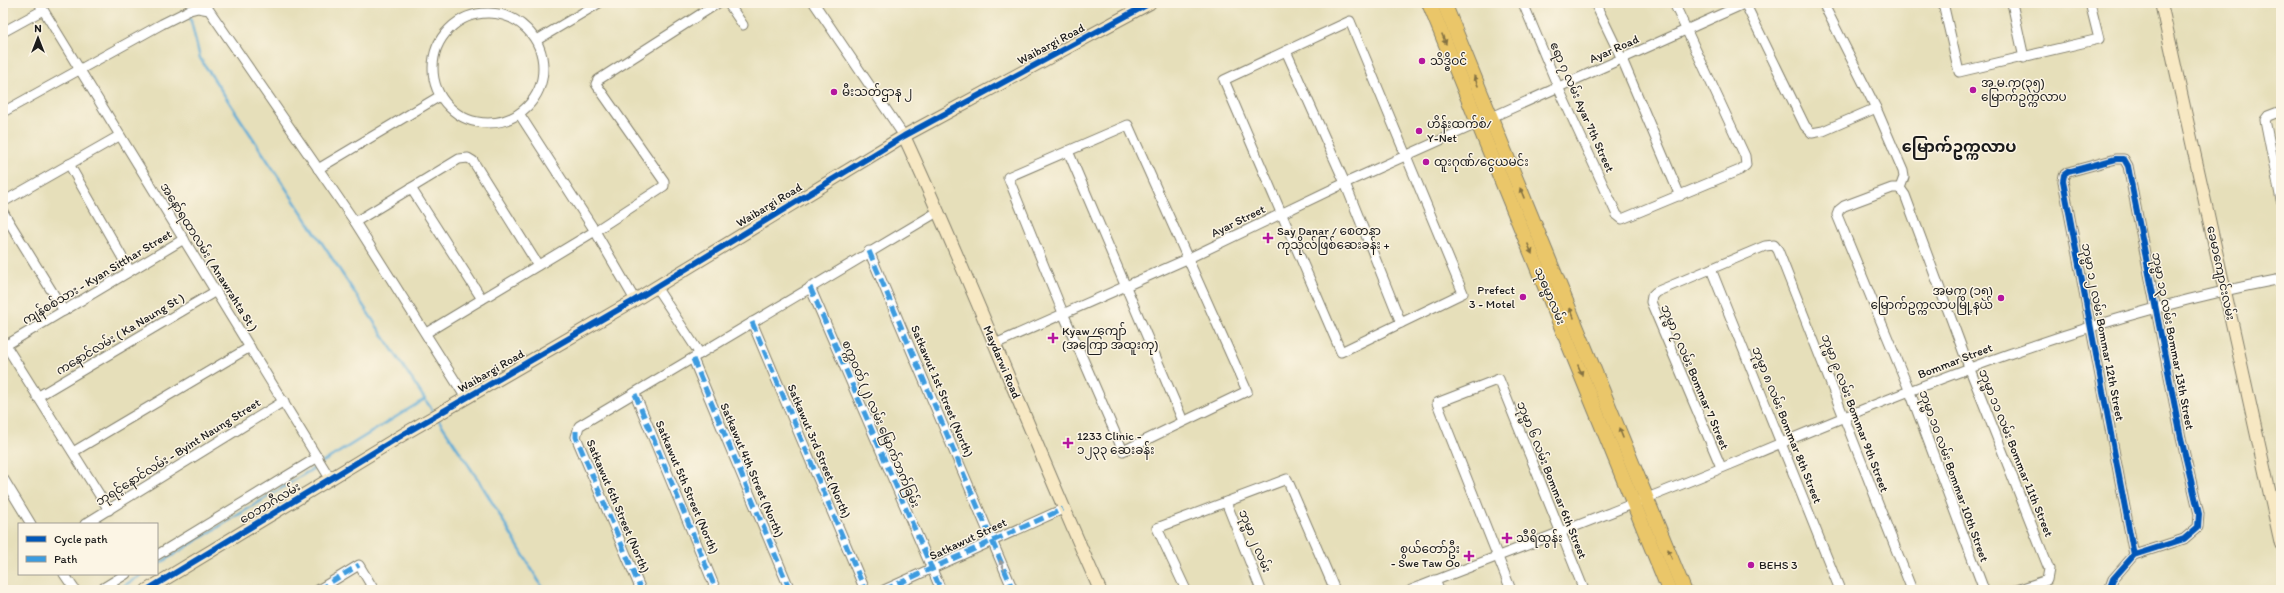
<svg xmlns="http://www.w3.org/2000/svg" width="2284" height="593" font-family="Itim,'Noto Sans Myanmar',sans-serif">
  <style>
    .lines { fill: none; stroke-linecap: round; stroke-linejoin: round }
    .stream { stroke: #5dabd6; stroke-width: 2.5 }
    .street-casing { stroke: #817e6b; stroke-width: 11 }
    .secondary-casing { stroke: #817e6b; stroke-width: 14 }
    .primary-casing { stroke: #817e6b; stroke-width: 16 }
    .street { stroke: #fff; stroke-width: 9 }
    .secondary { stroke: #f7e8c3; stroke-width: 12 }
    .primary { stroke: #eac669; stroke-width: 14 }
    .quiet { stroke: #3c9bdf; stroke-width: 5; stroke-dasharray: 10 5; stroke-linecap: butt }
    .cycleway-casing { stroke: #fcf5e5; stroke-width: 8 }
    .cycleway { stroke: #0057b8; stroke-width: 6 }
    .oneway { fill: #837142 }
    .oneway2 { fill: #999 }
    .poi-dot { fill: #b5179e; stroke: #fcf5e5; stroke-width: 1.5 }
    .labels { text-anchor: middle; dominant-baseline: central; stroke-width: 3; stroke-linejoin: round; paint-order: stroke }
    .street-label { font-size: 12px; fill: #1c1c1c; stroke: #fcf5e5 }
    .poi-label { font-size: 12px; fill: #1c1c1c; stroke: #fcf5e5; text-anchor: start }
    .district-label { font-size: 16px; font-weight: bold; fill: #1c1c1c; stroke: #fcf5e5 }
  </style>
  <rect width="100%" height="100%" fill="#fcf5e5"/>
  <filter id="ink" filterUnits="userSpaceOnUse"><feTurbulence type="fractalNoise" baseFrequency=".025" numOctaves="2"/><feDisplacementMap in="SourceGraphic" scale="8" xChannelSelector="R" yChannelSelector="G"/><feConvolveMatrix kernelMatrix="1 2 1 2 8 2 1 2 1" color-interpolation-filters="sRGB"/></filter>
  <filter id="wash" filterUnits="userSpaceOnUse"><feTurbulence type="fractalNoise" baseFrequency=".012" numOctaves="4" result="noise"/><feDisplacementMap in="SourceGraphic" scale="16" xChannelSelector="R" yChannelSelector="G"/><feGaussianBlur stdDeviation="0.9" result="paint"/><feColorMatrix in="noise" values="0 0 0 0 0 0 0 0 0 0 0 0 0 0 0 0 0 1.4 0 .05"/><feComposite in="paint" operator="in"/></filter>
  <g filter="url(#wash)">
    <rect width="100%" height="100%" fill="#e6dfba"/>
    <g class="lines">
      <!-- stream -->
      <g class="stream">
        <path d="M189 13 200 58 434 413"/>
        <path d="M438 419 483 487 544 590"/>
        <path d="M323 462 425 399"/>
        <path d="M157 565 319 465"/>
        <path d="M117 590 143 574"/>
      </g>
    </g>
  </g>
  <g filter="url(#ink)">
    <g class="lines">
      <!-- street casing -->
      <g class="street-casing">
        <g id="street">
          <path d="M39 3 331 480"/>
          <path d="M728 3 743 25"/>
          <path d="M814 3 904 136"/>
          <path d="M1523 3 1558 87 1617 215 1622 219 1740 170 1746 165 1745 156 1674 3"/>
          <path d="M1595 3 1622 59 1680 196"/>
          <path d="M1745 3 1805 126 1812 133 1823 131 1876 108"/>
          <path d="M1823 3 1876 108 1903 171 1904 177 1900 188"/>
          <path d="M1943 3 1959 72 2099 39 2090 3"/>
          <path d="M2012 3 2024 58"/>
          <circle cx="488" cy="68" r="55"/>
          <path d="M1350 21 1463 293 1341 352 1224 80Z"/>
          <path d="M3 32 43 10"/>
          <path d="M537 40 599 3"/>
          <path d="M1286 51 1345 183 1401 323"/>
          <path d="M2281 111 2268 116 2265 120 2281 200"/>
          <path d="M3 112 162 24 190 10 198 8 209 10 355 222 466 398"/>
          <path d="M520 115 595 231 635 300"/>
          <path d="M1128 125 1247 391 1123 451 1063 313 1008 177Z"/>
          <path d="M1068 151 1183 421"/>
          <path d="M69 164 130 271"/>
          <path d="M318 169 440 96"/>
          <path d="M411 188 482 299"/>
          <path d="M1900 188H1892L1844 206 1839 210 1837 215 1910 392 1984 590"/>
          <path d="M1900 188 1905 195 1969 367 2049 569 2047 580 2017 590"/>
          <path d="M3 202 119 136"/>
          <path d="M3 212 64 311"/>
          <path d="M355 222 459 159 468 158 473 161 538 265"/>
          <path d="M869 251 1013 590"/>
          <path d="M1711 269 1840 590"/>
          <path d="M656 287 700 354"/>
          <path d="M810 287 941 590"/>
          <path d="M752 322 865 590"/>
          <path d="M426 333 595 231 664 186V181L596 84 598 80 718 3"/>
          <path d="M3 341 109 510"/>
          <path d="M995 344 1187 259 1345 183 1746 3"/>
          <path d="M3 347 184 239"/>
          <path d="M693 359 790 590"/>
          <path d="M635 394 716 590"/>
          <path d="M37 397 216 291"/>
          <path d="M73 452 250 347"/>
          <path d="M1721 467 1651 302 1652 296 1656 292 1765 246 1774 245 1778 250 1912 590"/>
          <path d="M3 478 31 524"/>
          <path d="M1226 502 1261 590"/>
          <path d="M85 524 284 401"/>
          <path d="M157 555 318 457"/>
          <path d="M64 574 75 590"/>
          <path d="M1435 580 1439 590"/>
          <path d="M100 590 126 574"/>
          <path d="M318 590 359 565 374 590"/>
          <path d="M641 590 576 437 579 426 939 211"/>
          <path d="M884 590 1063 509"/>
          <path d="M1186 590 1157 528 1287 479 1335 590"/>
          <path d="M1411 590C1523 546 1637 504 1748 457 1923 383 2093 315 2281 279"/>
          <path d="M1511 590 1437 403 1499 379 1584 590"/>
          <path d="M2109 590 2113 579 2134 555 2184 539 2198 527 2199 514 2181 438 2128 166 2124 159H2116L2068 172 2064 175 2063 181 2134 555"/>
        </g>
      </g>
      <!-- secondary casing -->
      <g class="secondary-casing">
        <g id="secondary">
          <path d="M2161 3 2281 544"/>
          <path d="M904 136C973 285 1032 439 1100 590"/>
          <path d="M147 590 404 434 635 300 904 136 1150 3"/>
        </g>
      </g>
      <!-- primary casing -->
      <g class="primary-casing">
        <g id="primary">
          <path d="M1429 3 1669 590"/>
          <path d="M1444 3 1684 590"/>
        </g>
      </g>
      <!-- street -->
      <use href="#street" class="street"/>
      <!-- secondary -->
      <use href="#secondary" class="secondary"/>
      <!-- primary -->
      <use href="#primary" class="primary"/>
      <!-- quiet -->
      <g class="quiet">
        <path d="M869 251 1013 590"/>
        <path d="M810 287 941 590"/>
        <path d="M752 322 865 590"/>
        <path d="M693 359 790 590"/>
        <path d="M635 394 716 590"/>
        <path d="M576 431V437L641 590"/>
        <path d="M318 590 359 565"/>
        <path d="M884 590 1063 509"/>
      </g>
      <!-- cycleway casing -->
      <g class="cycleway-casing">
        <g id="cycleway">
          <path d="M147 590 404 434 635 300 904 136 1150 3"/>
          <path d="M2109 590 2113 579 2134 555 2184 539 2198 527 2199 514 2181 438 2128 166 2124 159H2116L2068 172 2064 175 2063 181 2134 555"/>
        </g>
      </g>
      <!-- cycleway -->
      <use href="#cycleway" class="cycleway"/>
    </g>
    <!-- one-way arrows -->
    <defs><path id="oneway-solid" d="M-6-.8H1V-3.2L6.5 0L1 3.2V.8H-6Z"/></defs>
    <g class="oneway">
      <use href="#oneway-solid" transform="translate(1444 39) rotate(68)"/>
      <use href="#oneway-solid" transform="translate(1476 81) rotate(-112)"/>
      <use href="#oneway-solid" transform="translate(1522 193) rotate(-112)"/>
      <use href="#oneway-solid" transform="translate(1530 249) rotate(67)"/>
      <use href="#oneway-solid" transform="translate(1572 313) rotate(-112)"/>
      <use href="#oneway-solid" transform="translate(1580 370) rotate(67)"/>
      <use href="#oneway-solid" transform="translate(1621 433) rotate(-112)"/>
      <use href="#oneway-solid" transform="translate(1670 554) rotate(-111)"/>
    </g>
    <use class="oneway2" href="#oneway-solid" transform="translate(1002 565) rotate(-114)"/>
  </g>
  <!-- markers -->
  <g class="poi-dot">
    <circle cx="1422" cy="61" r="4"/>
    <circle cx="1973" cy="90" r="4"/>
    <circle cx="834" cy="92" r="4"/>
    <circle cx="1419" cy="131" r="4"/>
    <circle cx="1426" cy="162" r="4"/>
    <path d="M1266 232h4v4h4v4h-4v4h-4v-4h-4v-4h4z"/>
    <circle cx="1523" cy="297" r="4"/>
    <circle cx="2001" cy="298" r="4"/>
    <path d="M1051 332h4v4h4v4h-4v4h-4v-4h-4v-4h4z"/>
    <path d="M1066 437h4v4h4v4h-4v4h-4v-4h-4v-4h4z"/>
    <path d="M1505 532h4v4h4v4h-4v4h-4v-4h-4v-4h4z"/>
    <path d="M1467 550h4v4h4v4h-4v4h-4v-4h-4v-4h4z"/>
    <circle cx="1751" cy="565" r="4"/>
  </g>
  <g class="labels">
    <!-- street labels -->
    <g class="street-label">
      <text transform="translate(1051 44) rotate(-28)">Waibargi Road</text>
      <text transform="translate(1614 49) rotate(-24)">Ayar Road</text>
      <text transform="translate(1582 107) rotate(66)">ဧရာ ၇ လမ်း Ayar 7th Street</text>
      <text transform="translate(769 205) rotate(-31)">Waibargi Road</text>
      <text transform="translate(1238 221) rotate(-26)">Ayar Street</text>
      <text transform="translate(209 257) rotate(58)">အနော်ရထာလမ်း ( Anawrahta St )</text>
      <text transform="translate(2221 273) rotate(78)">ခေမာကျောင်းလမ်း</text>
      <text transform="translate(97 277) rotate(-31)">ကျန်စစ်သား - Kyan Sitthar Street</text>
      <text transform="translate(1550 296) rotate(67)">သုဓမ္မာလမ်း</text>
      <text transform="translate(2103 332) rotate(79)">ဘုမ္မာ ၁၂ လမ်း Bommar 12th Street</text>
      <text transform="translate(120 334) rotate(-31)">ကနောင်လမ်း ( Ka Naung St )</text>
      <text transform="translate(2173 341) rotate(79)">ဘုမ္မာ ၁၃ လမ်း Bommar 13th Street</text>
      <text transform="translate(1955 361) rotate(-21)">Bommar Street</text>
      <text transform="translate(1002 362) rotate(67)">Maydarwi Road</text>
      <text transform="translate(491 371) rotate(-30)">Waibargi Road</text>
      <text transform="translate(1695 377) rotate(67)">ဘုမ္မာ ၇ လမ်း Bommar 7 Street</text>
      <text transform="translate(942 391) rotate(67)">Satkawut 1st Street (North)</text>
      <text transform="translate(1855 413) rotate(69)">ဘုမ္မာ ၉ လမ်း Bommar 9th Street</text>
      <text transform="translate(881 424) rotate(67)">စက္ကဝတ် (၂) လမ်း မြောက်ဘက်ခြမ်း</text>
      <text transform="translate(1787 425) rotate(68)">ဘုမ္မာ ၈ လမ်း Bommar 8th Street</text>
      <text transform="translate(819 451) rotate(67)">Satkawut 3rd Street (North)</text>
      <text transform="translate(178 452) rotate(-32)">ဘုရင့်နောင်လမ်း - Byint Naung Street</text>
      <text transform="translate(2016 453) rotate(68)">ဘုမ္မာ ၁၁ လမ်း Bommar 11th Street</text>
      <text transform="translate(752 470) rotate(67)">Satkawut 4th Street (North)</text>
      <text transform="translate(1954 476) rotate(70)">ဘုမ္မာ ၁၀ လမ်း Bommar 10th Street</text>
      <text transform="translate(1552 480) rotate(68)">ဘုမ္မာ ၆ လမ်း Bommar 6th Street</text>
      <text transform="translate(687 487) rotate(67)">Satkawut 5th Street (North)</text>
      <text transform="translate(270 503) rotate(-31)">ဝေဘာဂီလမ်း</text>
      <text transform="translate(618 506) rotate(67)">Satkawut 6th Street (North)</text>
      <text transform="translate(968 539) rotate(-25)">Satkawut Street</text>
      <text transform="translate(1255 541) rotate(68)">ဘုမ္မာ ၂ လမ်း</text>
    </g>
    <!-- poi labels -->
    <g class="poi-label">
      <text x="1430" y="61">သိဒ္ဓိဝင်</text>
      <text x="1981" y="83">အ.မ.က(၃၅)<tspan x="1981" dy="14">မြောက်ဥက္ကလာပ</tspan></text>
      <text x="842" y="92">မီးသတ်ဌာန ၂</text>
      <text x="1427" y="124">ဟိန်းထက်စံ/<tspan x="1427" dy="14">Y-Net</tspan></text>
      <text x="1434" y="162">ထူးဂုဏ်/ငွေယမင်း</text>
      <text x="1277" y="231">Say Danar / စေတနာ<tspan x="1277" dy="14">ကုသိုလ်ဖြစ်ဆေးခန်း +</tspan></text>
      <text x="1515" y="290" text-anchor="end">Prefect<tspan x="1515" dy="14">3 - Motel</tspan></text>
      <text x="1993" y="291" text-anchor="end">အမက (၁၅)<tspan x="1993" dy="14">မြောက်ဥက္ကလာပမြို့နယ်</tspan></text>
      <text x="1062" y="331">Kyaw /ကျော်<tspan x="1062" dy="14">(အကြော အထူးကု)</tspan></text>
      <text x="1077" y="436">1233 Clinic -<tspan x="1077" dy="14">၁၂၃၃ ဆေးခန်း</tspan></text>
      <text x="1516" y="538">သီရိထွန်း</text>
      <text x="1460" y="549" text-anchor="end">စွယ်တော်ဦး<tspan x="1460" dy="14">- Swe Taw Oo</tspan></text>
      <text x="1759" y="565">BEHS 3</text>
    </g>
    <!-- district labels -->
    <g class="district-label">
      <text x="1959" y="146">မြောက်‌ဥက္ကလာပ</text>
    </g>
  </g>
  <!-- margin -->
  <rect width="2284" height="593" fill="none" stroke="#fcf5e5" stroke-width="16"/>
  <!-- legend -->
  <rect x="18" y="523" width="140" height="52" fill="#fcf5e5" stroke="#a29e95"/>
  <rect x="26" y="536" width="20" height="6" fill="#0057b8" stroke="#a29e95"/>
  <text x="54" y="543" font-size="12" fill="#1c1c1c">Cycle path</text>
  <rect x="26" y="556" width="20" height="6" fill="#3c9bdf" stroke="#a29e95"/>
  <text x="54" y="563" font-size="12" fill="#1c1c1c">Path</text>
  <!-- north arrow -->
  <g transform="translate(38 38)" stroke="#fcf5e5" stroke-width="3" paint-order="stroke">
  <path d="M0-3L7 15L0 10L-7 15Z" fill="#1c1c1c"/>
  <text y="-6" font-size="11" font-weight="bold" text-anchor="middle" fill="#1c1c1c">N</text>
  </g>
</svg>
